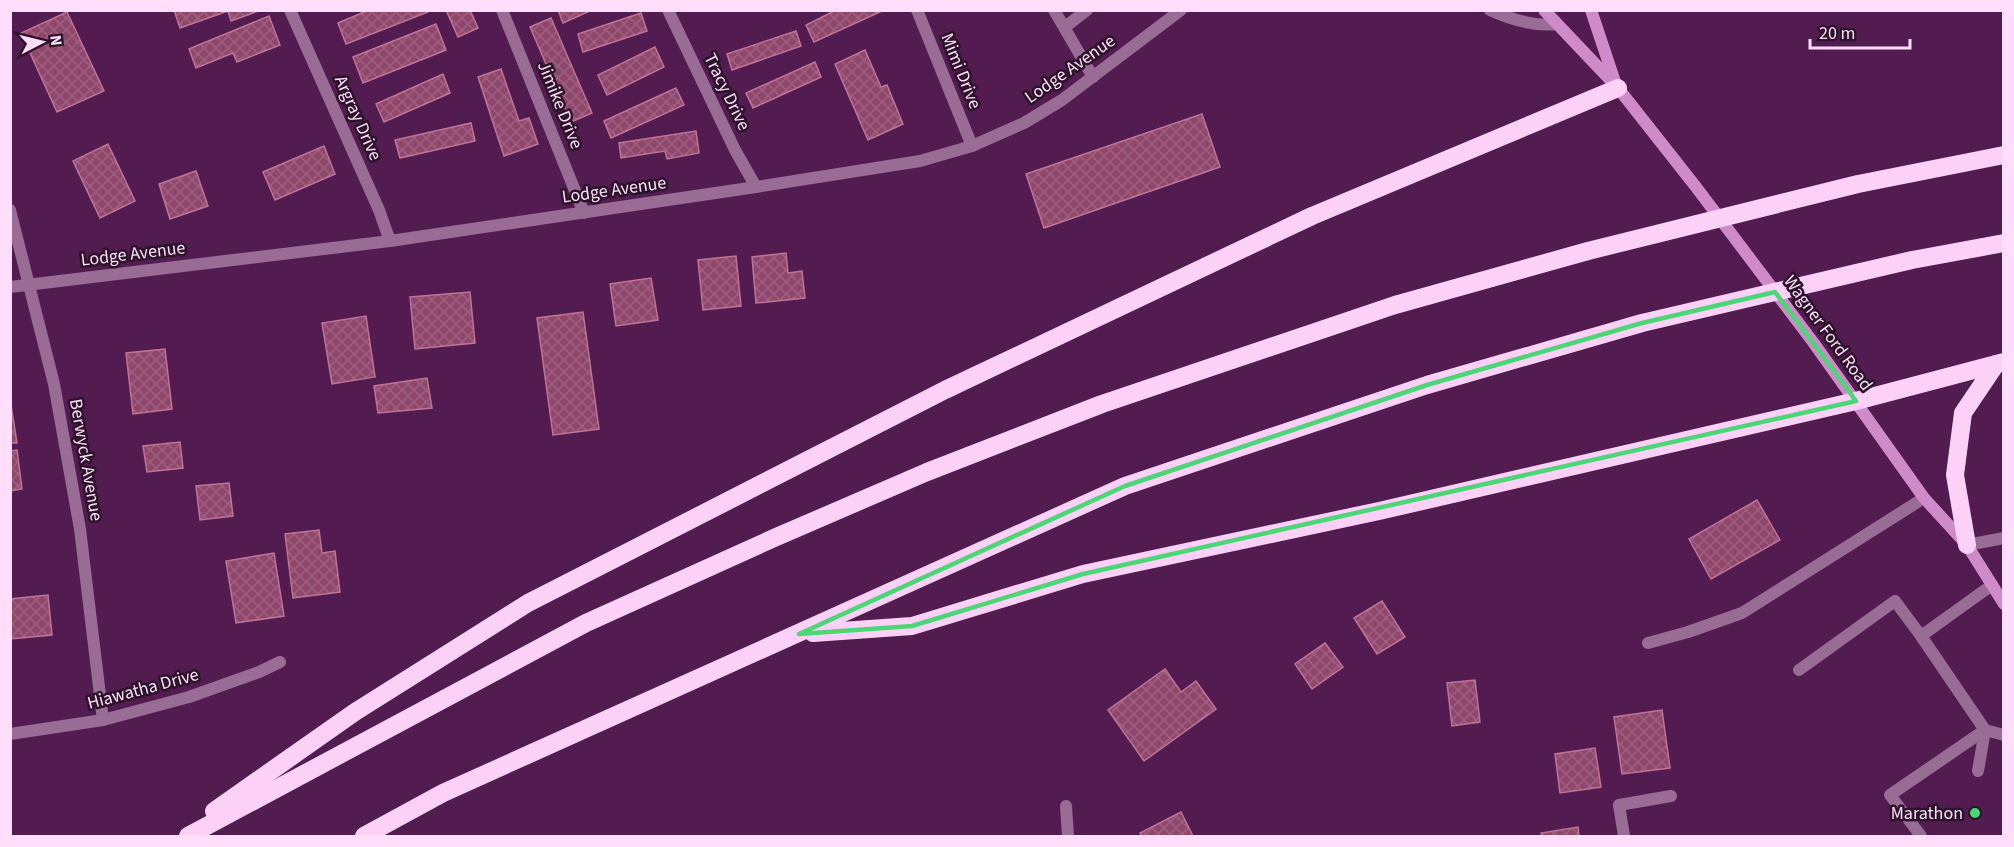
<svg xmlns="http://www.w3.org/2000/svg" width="2014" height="847" font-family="'Source Sans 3',sans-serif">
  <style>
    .building { fill: url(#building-cross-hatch); stroke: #c07398; stroke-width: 1.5 }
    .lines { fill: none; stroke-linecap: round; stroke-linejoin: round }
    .lane { stroke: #986c94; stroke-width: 12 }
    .street { stroke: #986c94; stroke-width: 12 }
    .secondary { stroke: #cf8ac9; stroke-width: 12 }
    .highway { stroke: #fcd0f7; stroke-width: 18 }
    .marked { fill: none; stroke: #4cd676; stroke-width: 4.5; stroke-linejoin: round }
    .poi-dot { fill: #4cd676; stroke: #2b1329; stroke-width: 2 }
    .labels { text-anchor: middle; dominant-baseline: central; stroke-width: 5; stroke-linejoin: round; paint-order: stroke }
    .street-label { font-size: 18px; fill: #ffddfb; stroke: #2b1329 }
    .poi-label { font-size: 18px; fill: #ffddfb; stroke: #2b1329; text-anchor: end }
  </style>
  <defs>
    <pattern id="building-cross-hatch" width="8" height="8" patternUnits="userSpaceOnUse" patternTransform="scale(1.5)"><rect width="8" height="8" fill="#8f476b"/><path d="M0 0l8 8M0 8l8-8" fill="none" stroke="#a06181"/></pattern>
  </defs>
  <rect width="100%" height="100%" fill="#531c50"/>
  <!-- building -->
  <g class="building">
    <path d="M174 10H261L231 21 228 11 180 28Z"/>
    <path d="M369 10H428V12L346 44 338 23Z"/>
    <path d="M446 10H470L478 28 458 37Z"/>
    <path d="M558 10H592L563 23Z"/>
    <path d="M836 10H882V11L814 42 806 25Z"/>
    <path d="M67 12 104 91 57 112 21 33Z"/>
    <path d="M641 13 647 31 583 52 578 34Z"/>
    <path d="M269 16 280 45 237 62 233 53 196 68 189 49Z"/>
    <path d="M551 18 592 113 571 122 530 27Z"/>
    <path d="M436 24 446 50 363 83 353 57Z"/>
    <path d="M796 31 801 46 732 70 727 54Z"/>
    <path d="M655 47 664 67 607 95 598 75Z"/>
    <path d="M865 50 881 87 887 85 903 124 868 140 835 64Z"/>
    <path d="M815 62 821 77 753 108 746 93Z"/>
    <path d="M501 69 519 121 529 118 538 144 504 156 478 77Z"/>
    <path d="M443 74 450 93 384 122 376 104Z"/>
    <path d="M676 88 684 105 611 138 604 121Z"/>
    <path d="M1202 114 1220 167 1044 228 1026 174Z"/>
    <path d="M471 123 475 141 400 158 395 140Z"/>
    <path d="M696 131 699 153 667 159 665 151 621 158 619 143Z"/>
    <path d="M108 144 135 201 100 218 73 161Z"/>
    <path d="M324 146 335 174 275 200 263 172Z"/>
    <path d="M196 171 208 206 170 219 159 184Z"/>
    <path d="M786 253 788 273 802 271 805 298 756 303 752 257Z"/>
    <path d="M736 256 741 306 703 310 698 260Z"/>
    <path d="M651 278 658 320 616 326 610 284Z"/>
    <path d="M470 292 475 343 415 349 410 297Z"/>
    <path d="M583 312 599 429 553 435 537 318Z"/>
    <path d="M366 316 375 377 332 384 322 323Z"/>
    <path d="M165 349 172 409 133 414 126 353Z"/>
    <path d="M427 378 432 408 378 413 374 386Z"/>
    <path d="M10 398 17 443H10Z"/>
    <path d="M180 442 183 468 147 472 143 446Z"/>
    <path d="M17 450 22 489 10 491V451Z"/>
    <path d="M229 483 233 516 200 520 196 486Z"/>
    <path d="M1757 500 1780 540 1711 579 1689 539Z"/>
    <path d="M319 530 322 553 335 551 340 592 293 598 285 534Z"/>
    <path d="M274 553 284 616 236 623 226 561Z"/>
    <path d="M48 595 52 635 10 639V599Z"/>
    <path d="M1382 601 1405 637 1377 654 1354 618Z"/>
    <path d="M1325 643 1343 667 1312 689 1295 664Z"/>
    <path d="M1165 669 1181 692 1196 681 1216 709 1144 761 1108 710Z"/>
    <path d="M1475 680 1480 722 1452 726 1447 683Z"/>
    <path d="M1662 710 1670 768 1622 774 1614 717Z"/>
    <path d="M1595 748 1601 787 1560 793 1555 754Z"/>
    <path d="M1181 812 1193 836H1142L1140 833Z"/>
    <path d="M1578 827 1579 836H1542L1541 833Z"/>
  </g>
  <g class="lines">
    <!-- lane -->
    <g class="lane">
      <path d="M1054 10 1093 77"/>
      <path d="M1065 27 1087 10"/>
      <path d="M1967 545 2004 538"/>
      <path d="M1921 636 1985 730 2004 735"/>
      <path d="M1648 643 1688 632 1742 613 1924 498"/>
      <path d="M1799 670 1895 601 1921 636 1992 585"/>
      <path d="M1978 771 1985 730"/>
      <path d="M1624 836 1619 805 1671 796"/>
      <path d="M1921 836 1890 795 1985 730"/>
    </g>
    <!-- street -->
    <g class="street">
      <path d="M290 10 379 210 390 241"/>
      <path d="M502 10 584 213"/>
      <path d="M668 10 735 150 756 187"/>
      <path d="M917 10 972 146"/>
      <path d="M1490 10C1510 19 1534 27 1557 24"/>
      <path d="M10 210 54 384 80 529 103 720"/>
      <path d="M10 287 390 241 756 187 920 161 972 146 1024 123 1062 100 1181 10"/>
      <path d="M10 734 103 720 189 697 259 672 280 662"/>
      <path d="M1066 806 1068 836"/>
    </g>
    <!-- secondary -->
    <g class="secondary">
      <path d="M1544 10 1618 88 1696 187 1813 342 1924 498 1967 545 2004 604"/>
      <path d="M1591 10 1616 85"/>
    </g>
    <!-- highway -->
    <g class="highway">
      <path d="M1967 545 1955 475 1963 413 1996 364"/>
      <path d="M813 633 912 626 1083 574 1379 511 1856 401 2004 362"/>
      <path d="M214 811 355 712 528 603 945 390 1312 216 1618 88"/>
      <path d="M188 836 586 623 774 538 927 472 1102 404 1395 305 1588 251 1858 184 2004 155"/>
      <path d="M364 836 443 793 1125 486 1427 385 1642 323 1912 260 2004 243"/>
    </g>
  </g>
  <!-- marked area -->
  <path class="marked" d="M1775 292 1856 401 1083 574 912 626 799 634 1125 486 1427 385 1642 323Z"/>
  <!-- markers -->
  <circle class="poi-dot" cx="1975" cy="813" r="6"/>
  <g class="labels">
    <!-- street labels -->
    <g class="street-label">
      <text transform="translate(1070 69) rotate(-35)">Lodge Avenue</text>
      <text transform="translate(961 71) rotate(68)">Mimi Drive</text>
      <text transform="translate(727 92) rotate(64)">Tracy Drive</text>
      <text transform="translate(560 105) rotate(68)">Jimike Drive</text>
      <text transform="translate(358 118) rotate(66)">Argray Drive</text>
      <text transform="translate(614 190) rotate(-8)">Lodge Avenue</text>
      <text transform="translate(133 254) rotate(-7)">Lodge Avenue</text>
      <text transform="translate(1828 333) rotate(54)">Wagner Ford Road</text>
      <text transform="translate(86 460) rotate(80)">Berwyck Avenue</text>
      <text transform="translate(143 689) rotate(-15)">Hiawatha Drive</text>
    </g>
    <!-- poi labels -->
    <g class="poi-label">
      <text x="1963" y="813">Marathon</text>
    </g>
  </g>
  <!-- border -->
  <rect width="2014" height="847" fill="none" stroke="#ffddfb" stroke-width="24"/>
  <!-- north arrow -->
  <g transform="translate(42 42) rotate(83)" stroke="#2b1329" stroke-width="4.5" paint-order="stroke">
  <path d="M0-4.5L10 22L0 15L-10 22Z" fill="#ffddfb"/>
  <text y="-9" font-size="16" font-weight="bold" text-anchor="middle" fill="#ffddfb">N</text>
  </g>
  <!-- scale -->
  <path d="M1810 39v9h100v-9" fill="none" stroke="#ffddfb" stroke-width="3"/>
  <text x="1819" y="39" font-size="18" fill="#ffddfb" stroke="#2b1329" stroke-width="4.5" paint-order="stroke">20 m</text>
</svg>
